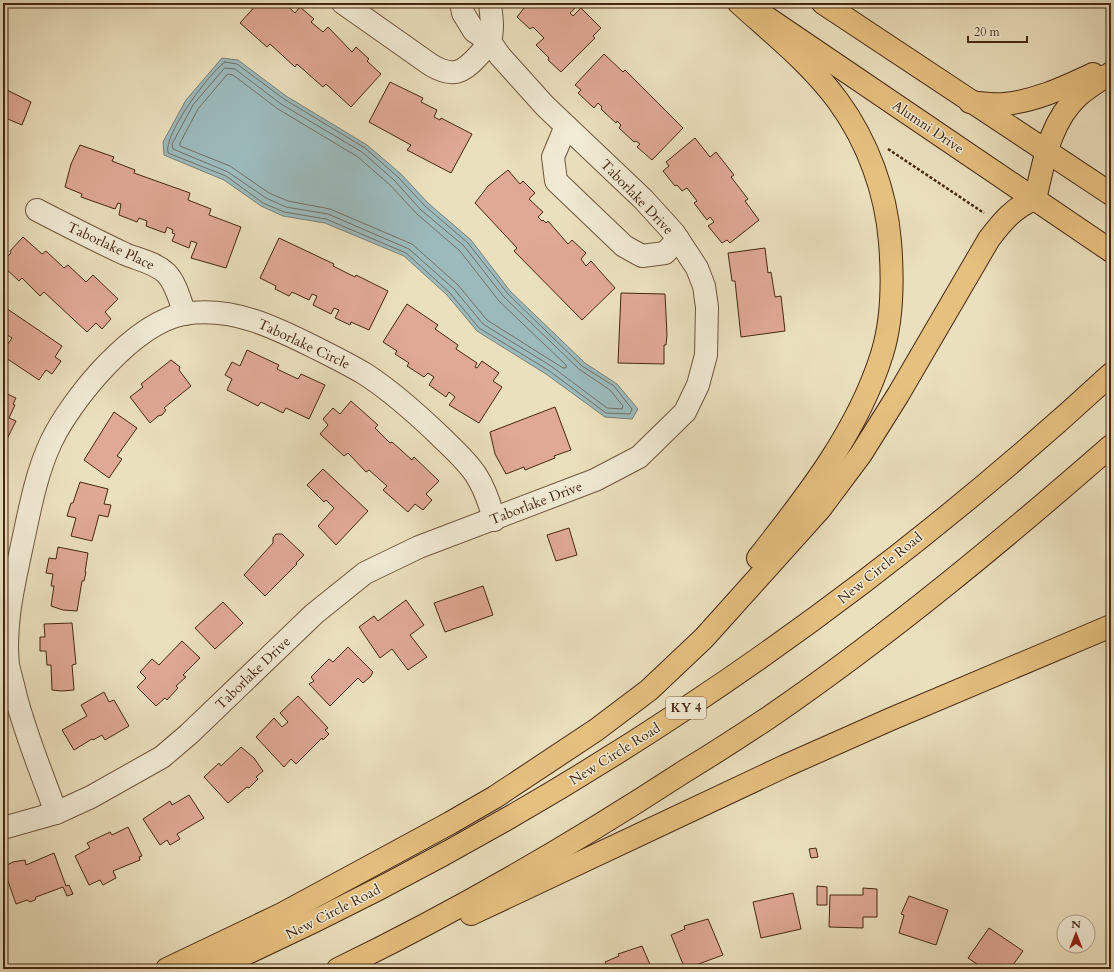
<svg xmlns="http://www.w3.org/2000/svg" width="1114" height="972" font-family="Cardo,serif">
  <style>
    .water { fill: #9cbabc; stroke: #7a7f78 }
    .lines { fill: none; stroke-linecap: round; stroke-linejoin: round }
    .shore { stroke: #717066; stroke-width: 1 }
    .building { fill: #e0a995; stroke: #462711 }
    .minor-casing { stroke: #6f553c; stroke-width: 24 }
    .major-casing { stroke: #462711; stroke-width: 24 }
    .highway-casing { stroke: #462711; stroke-width: 24 }
    .path { stroke: #462711; stroke-width: 2.5; stroke-dasharray: 3 2; stroke-linecap: butt }
    .minor { stroke: #f2ebd5; stroke-width: 22 }
    .major { stroke: #e6c07f; stroke-width: 22 }
    .highway { stroke: #e6c07f; stroke-width: 22 }
    .labels { text-anchor: middle; dominant-baseline: central; stroke-width: 3; stroke-linejoin: round; paint-order: stroke }
    .shield { fill: #f2ebd5; stroke: #7a624c; stroke-width: 1 }
    .shield-label { font-size: 13px; font-weight: bold; fill: #462711 }
    .street-label { font-size: 14px; fill: #462711; stroke: #f2ebd5 }
  </style>
  <rect width="100%" height="100%" fill="#ebe0be"/>
  <filter id="stains"><feTurbulence type="fractalNoise" baseFrequency=".005" numOctaves="4"/><feColorMatrix values="0 0 0 0 .2 0 0 0 0 .09 0 0 0 0 .02 0 0 0 .5 -.17"/></filter>
  <radialGradient id="worn" r=".72"><stop offset=".6" stop-color="#630" stop-opacity="0"/><stop offset="1" stop-color="#630" stop-opacity=".3"/></radialGradient>
  <!-- water -->
  <path class="water" d="M222 58 238 60 286 96 367 145 401 174 428 203 471 240 510 291 585 363 617 384 638 409 632 419 605 417 546 374 477 331 447 295 404 256 325 223 283 216 261 206 224 180 164 155 163 142 186 100Z"/>
  <g class="lines">
    <!-- shore -->
    <g class="shore">
      <path d="M225 62 237 64 284 99 365 148 398 177 425 206 468 243 508 294 582 366 614 386 632 409 630 414 606 413 548 370 479 328 450 293 406 253 326 219 284 212 263 203 226 176 168 153C163 135 209 73 225 62Z"/>
      <path d="M225 68 235 69 281 104 362 152 394 180 421 210 464 246 504 297 579 369 610 390 623 406 622 409 607 408 551 366 483 324 454 289 409 249 328 214 286 207 266 198 228 172 173 149 172 144 193 105Z"/>
      <path d="M228 74 233 75 278 109 358 157 390 185 417 214 460 251 499 301 566 365V368H563L487 320 458 285 412 244 330 209 288 201 269 193 230 166 180 146V143L198 109Z"/>
    </g>
  </g>
  <!-- building -->
  <g class="building">
    <path d="M258 3H284L295 13 300 7 314 19 311 22 323 32 328 27 352 52 356 47 369 59 367 61 381 74 351 107 326 84 323 87 297 64 295 67 270 44 267 47 240 23Z"/>
    <path d="M528 3H574L577 6 570 13 573 16 581 8 601 28 593 36 595 38 561 72 548 60 549 58 536 45 544 38 533 27 530 29 517 17Z"/>
    <path d="M604 54 623 72 625 70 683 128 652 160 637 147 640 144 636 141 634 142 619 128 621 125 617 121 616 123 601 109 602 107 598 103 594 108 578 93 581 90 575 85Z"/>
    <path d="M3 81 7 83 5 89 31 102 22 125 3 117Z"/>
    <path d="M390 82 423 98 421 102 437 110 434 117 440 120 441 118 472 134 451 173 407 150 411 145 369 122Z"/>
    <path d="M695 138 710 157 716 152 734 175 731 177 748 199 745 201 759 220 730 243 727 240 722 243 708 226 714 222 710 217 707 220 694 203 697 201 687 188 682 191 677 185 675 186 663 171 669 166 666 162Z"/>
    <path d="M80 145 114 157 112 161 135 170 134 173 190 193 188 200 211 209 209 215 241 227 226 268 191 258 197 243 191 241 189 248 172 241 175 234 172 233 173 230 167 227 165 233 146 226 147 221 139 218 137 222 119 215 121 204 118 203 115 209 81 197 82 194 65 187 71 164Z"/>
    <path d="M508 170 520 184 523 181 535 193 529 199 543 212 538 217 542 221 543 220 546 223 548 221 568 244 572 240 586 253 581 259 586 266 591 261 615 288 582 320 514 251 517 248 475 203 488 186Z"/>
    <path d="M23 237 42 254 46 251 64 268 68 265 86 282 93 275 118 299 105 312 111 319 102 329 96 323 87 332 44 292 40 296 22 278 19 281 3 266V261L11 253 10 251Z"/>
    <path d="M279 238 334 264 333 266 355 277 356 275 388 291 369 330 351 322 350 325 335 318 339 310 334 308 331 314 313 305 317 296 312 294 309 300 292 292 289 296 275 289 276 286 260 278Z"/>
    <path d="M765 248 768 273 771 272 775 297 781 296 785 331 741 337 735 281H732L728 253Z"/>
    <path d="M621 293 665 294 667 335 666 345H664V364L618 363Z"/>
    <path d="M407 304 438 325 435 329 458 345 456 349 477 363 475 367 477 368 482 361 499 373 493 381 502 387 479 423 449 405 455 397 449 392 446 397 429 385 434 377 428 373 424 377 407 366 409 363 395 354 397 351 383 342Z"/>
    <path d="M3 306 62 346 55 357 61 361 52 374 46 370 39 380 3 356V351L12 338 3 332Z"/>
    <path d="M247 350 279 365 277 369 298 379 301 374 325 385 309 419 286 408 283 413 261 402 258 406 227 390 232 379 225 375 232 362 240 366Z"/>
    <path d="M171 360 180 367 179 370 191 386 164 408 166 410 162 415 158 416 150 423 130 397 143 387 141 384Z"/>
    <path d="M3 392 16 398 13 404 15 405 9 418 16 421 3 447Z"/>
    <path d="M351 401 378 425 375 428 390 443 392 442 412 460 414 457 439 481 426 494 432 500 423 510 415 504 408 512 383 490 387 486 369 470 366 472 348 453 344 456 320 434 328 425 323 419 333 408 340 414Z"/>
    <path d="M555 407 571 450 554 456 555 458 525 470 524 467 506 474 495 454 490 432Z"/>
    <path d="M114 412 137 428 117 456 122 459 109 478 84 460Z"/>
    <path d="M323 469 368 511 336 545 318 526 334 508 326 500 324 502 307 485Z"/>
    <path d="M80 482 108 489 104 504 111 505 108 517 99 515 92 541 71 536 76 518 67 516 71 503H73Z"/>
    <path d="M569 528 577 555 556 561 547 535Z"/>
    <path d="M276 534H282L304 555 296 563 297 564 265 596 244 575 273 543V538Z"/>
    <path d="M58 547 88 553 85 572H86L84 581H82L77 611 63 610 51 606 54 586H51L53 574 46 573 49 558 56 559Z"/>
    <path d="M483 586 493 615 445 632 434 603Z"/>
    <path d="M406 600 424 625 410 635 427 657 408 670 392 649 380 658 359 627 374 616 378 621Z"/>
    <path d="M223 602 243 623 215 649 195 628Z"/>
    <path d="M72 623 76 664 72 665 74 690 62 691 52 690 51 665H47L46 651H40V637H45L44 624Z"/>
    <path d="M182 641 200 658 183 675 186 677 176 686 178 688 167 700 165 698 156 706 137 687 146 678 140 672 152 659 159 665Z"/>
    <path d="M348 647 373 672 370 677 363 683 358 678 330 706 309 684 314 681 311 677 329 659 333 662Z"/>
    <path d="M104 692 109 702 114 700 129 726 105 740 102 735 93 740 92 739 74 750 62 730 87 716 81 705Z"/>
    <path d="M298 696 328 728 325 730 329 734 323 740 322 738 296 764 291 759 284 767 256 737 274 718 282 727 288 722 280 713Z"/>
    <path d="M241 747 254 758 263 771 256 777 258 779 249 788 247 787 228 803 204 777 219 763 221 766Z"/>
    <path d="M189 795 204 818 177 834 180 839 170 845 167 840 160 845 143 819 170 801 172 805Z"/>
    <path d="M128 827 142 856 139 857 140 860 113 871 116 878 103 885 100 880 89 885 75 856 90 848 87 843 110 832 112 835Z"/>
    <path d="M816 848 818 857 811 858 809 849Z"/>
    <path d="M54 853 66 886 69 885 73 894 67 896 63 887 36 897 35 900 30 902 27 900 16 904 3 867 13 862 25 860 26 865Z"/>
    <path d="M817 886 827 887V905H817Z"/>
    <path d="M863 888 877 889V917H863V928L829 927 830 895H863Z"/>
    <path d="M793 893 801 929 761 938 753 902Z"/>
    <path d="M909 896 948 910 936 945 899 933 904 915 901 914Z"/>
    <path d="M708 919 723 955 685 969 671 935 685 929 684 926Z"/>
    <path d="M989 928 1023 951 1010 969H984L968 958Z"/>
    <path d="M642 946 652 969H608L605 962 619 956 618 954Z"/>
  </g>
  <g class="lines">
    <!-- minor casing -->
    <g class="minor-casing">
      <g id="minor">
        <path d="M343 3 431 65C453 78 463 73 479 55 482 51 489 46 490 40 494 29 491 15 490 3"/>
        <path d="M566 126 553 157 556 181 624 246 642 256 665 253 678 239"/>
        <path d="M37 210C66 225 95 240 125 254 139 260 154 262 166 273 176 283 180 301 185 314"/>
        <path d="M56 813C42 773 25 734 15 693 13 684 10 674 8 665 4 625 13 588 21 550 29 514 35 476 51 442 72 398 134 323 184 314 233 306 276 328 318 349 334 357 350 365 365 374 393 392 416 413 440 436 452 448 466 460 476 475 485 489 490 504 494 520"/>
        <path d="M3 828 56 813 91 797 162 757 189 734 314 614 365 573 419 547 595 480 639 457 685 412 698 385 706 355 707 307 704 286 697 268 674 233 643 199 545 106 500 56 490 42 474 31 463 13 461 3"/>
      </g>
    </g>
    <!-- major casing -->
    <g class="major-casing">
      <g id="major">
        <path d="M823 3 1111 194"/>
        <path d="M763 15 1111 251"/>
      </g>
    </g>
    <!-- highway casing -->
    <g class="highway-casing">
      <g id="highway">
        <path d="M739 3C773 34 811 64 838 101 868 142 886 192 890 242 893 279 893 319 882 354 858 431 807 496 758 558"/>
        <path d="M970 102C981 103 993 105 1004 104 1036 101 1065 87 1093 74"/>
        <path d="M471 914 785 766 891 719 1111 626"/>
        <path d="M167 969 282 914 450 823 495 797 596 730 649 690 704 638 820 509 861 454 898 395 989 239C1002 222 1014 207 1035 199 1044 163 1049 123 1078 96 1088 87 1100 80 1111 73"/>
        <path d="M212 969C542 822 846 619 1111 374"/>
        <path d="M338 969C458 911 573 844 685 771 713 754 741 736 768 718 889 635 1001 542 1111 446"/>
      </g>
    </g>
    <!-- path -->
    <path class="path" d="M888 149 984 213"/>
    <!-- minor -->
    <use href="#minor" class="minor"/>
    <!-- major -->
    <use href="#major" class="major"/>
    <!-- highway -->
    <use href="#highway" class="highway"/>
  </g>
  <g class="labels">
    <!-- shield labels -->
    <rect class="shield" x="666" y="697" width="40" height="22" rx="3"/>
    <g class="shield-label">
      <text x="686" y="708">KY 4</text>
    </g>
    <!-- street labels -->
    <g class="street-label">
      <text transform="translate(928 127) rotate(34)">Alumni Drive</text>
      <text transform="translate(637 197) rotate(46)">Taborlake Drive</text>
      <text transform="translate(111 246) rotate(25)">Taborlake Place</text>
      <text transform="translate(304 344) rotate(25)">Taborlake Circle</text>
      <text transform="translate(536 503) rotate(-21)">Taborlake Drive</text>
      <text transform="translate(880 568) rotate(-39)">New Circle Road</text>
      <text transform="translate(253 673) rotate(-44)">Taborlake Drive</text>
      <text transform="translate(615 754) rotate(-32)">New Circle Road</text>
      <text transform="translate(333 912) rotate(-27)">New Circle Road</text>
    </g>
  </g>
  <!-- margin -->
  <rect width="1114" height="972" fill="none" stroke="#ebe0be" stroke-width="16"/>
  <rect x="4" y="4" width="1106" height="964" fill="none" stroke="#462711" stroke-width="2"/>
  <rect x="8" y="8" width="1098" height="956" fill="none" stroke="#462711"/>
  <!-- north arrow -->
  <g transform="translate(1076 934)"><circle r="19" fill="#f2ebd5" stroke="#ad9d87"/>
  <path d="M0-3L7 15L0 10L-7 15Z" fill="#8f2418"/>
  <text y="-6" font-size="11" font-weight="bold" text-anchor="middle" fill="#462711">N</text>
  </g>
  <!-- scale -->
  <path d="M968 36v6h59v-6" fill="none" stroke="#462711" stroke-width="2"/>
  <text x="974" y="36" font-size="12" fill="#462711" stroke="#f2ebd5" stroke-width="3" paint-order="stroke">20 m</text>
  <rect width="100%" height="100%" filter="url(#stains)"/>
  <rect width="100%" height="100%" fill="url(#worn)"/>
</svg>
